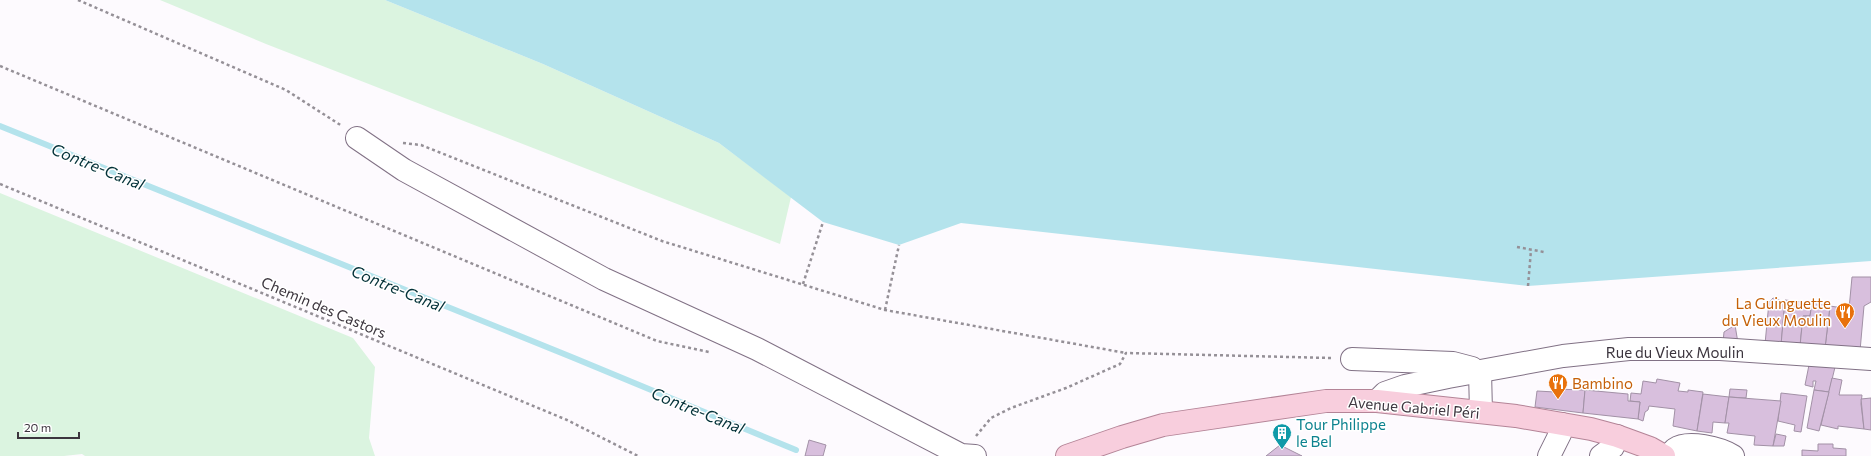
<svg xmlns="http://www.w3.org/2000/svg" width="1871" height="456" font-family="Commissioner,sans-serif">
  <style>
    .green { fill: #dbf4e0 }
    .water { fill: #b4e3ec }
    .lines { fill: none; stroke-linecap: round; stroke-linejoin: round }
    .stream { stroke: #b4e3ec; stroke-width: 6 }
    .building { fill: #d8bfdd; stroke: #a291a6 }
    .minor-casing { stroke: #817185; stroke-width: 24 }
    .major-casing { stroke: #b48497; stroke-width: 24 }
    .path { stroke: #959097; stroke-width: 2.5; stroke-dasharray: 3 3; stroke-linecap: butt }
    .minor { stroke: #fff; stroke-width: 22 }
    .major { stroke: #f8cedd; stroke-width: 22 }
    .labels { text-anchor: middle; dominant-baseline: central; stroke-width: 3; stroke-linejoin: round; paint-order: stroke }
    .food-label { font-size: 15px; fill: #c56008; stroke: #fff; text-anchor: end }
    .street-label { font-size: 15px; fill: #3c353e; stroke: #fff }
    .culture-label { font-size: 15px; fill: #0d838f; stroke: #fff; text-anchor: start }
    .water-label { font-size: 16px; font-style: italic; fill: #033138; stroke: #fff }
  </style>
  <rect width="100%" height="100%" fill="#fdfafe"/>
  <!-- green -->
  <g class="green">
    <path d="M160 0H385L543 64 719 143 791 197 780 244 266 44Z"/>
    <path d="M0 193 353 338 375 367 369 438 375 456H85L82 454 64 456H0Z"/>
  </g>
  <!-- water -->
  <path class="water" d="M385 0H1871V261L1528 286 961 223 899 245 823 222 719 143 543 64Z"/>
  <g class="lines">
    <!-- stream -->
    <path class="stream" d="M0 126 574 358 796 450"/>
  </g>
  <!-- building -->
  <g class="building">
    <path d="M1852 277H1871V302L1864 306 1860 351 1825 348 1830 306 1849 309Z"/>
    <path d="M1773 298 1785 302 1781 345 1765 344 1769 302Z"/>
    <path d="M1785 300 1812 303 1810 316H1803L1800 346 1781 345Z"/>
    <path d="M1812 303 1830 306 1825 348 1800 346 1803 316H1810Z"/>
    <path d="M1735 325 1738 343 1723 342 1724 332Z"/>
    <path d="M1810 360 1836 363 1829 392 1814 390 1816 381H1813V387L1805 385Z"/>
    <path d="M1832 378 1842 380 1839 395H1862L1861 404 1864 429 1838 426V429L1821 425Z"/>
    <path d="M1657 379 1680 383 1678 391 1688 392V390L1703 392 1697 431 1673 426 1675 409 1649 406 1648 410 1645 412 1643 421 1638 419 1640 402 1630 401 1631 393 1641 394 1643 381 1656 383Z"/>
    <path d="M1555 389 1585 390 1583 413 1535 407 1537 391 1555 392Z"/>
    <path d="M1730 389 1747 390 1746 398 1729 397Z"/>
    <path d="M1585 390 1628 394V401L1640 402 1638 419 1583 413Z"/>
    <path d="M1814 390 1829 392 1819 431 1807 428Z"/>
    <path d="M1781 393 1807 396 1801 432 1794 431 1795 425 1778 421Z"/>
    <path d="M1703 394 1729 397 1725 423 1713 422 1712 433 1697 431Z"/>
    <path d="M1729 397 1781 401 1773 446 1754 445 1755 436 1727 433 1729 423H1725Z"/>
    <path d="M1871 398V430L1864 429 1861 399Z"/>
    <path d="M1776 434 1786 436 1784 446H1773Z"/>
    <path d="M809 440 826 445 823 456H805Z"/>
    <path d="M1818 444H1833V448L1846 449V456H1802V450L1818 451Z"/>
    <path d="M1280 445 1302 456H1266Z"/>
  </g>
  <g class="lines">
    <!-- minor casing -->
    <g class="minor-casing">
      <g id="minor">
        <path d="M357 138 404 170 604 279 757 349 961 455 975 456"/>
        <path d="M1352 359 1453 363 1472 368"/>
        <path d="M1480 371 1481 412"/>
        <path d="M1377 401 1385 393 1405 386 1448 377 1563 356 1629 349H1720L1871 359"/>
        <path d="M1549 456 1560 434 1562 424"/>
        <path d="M1601 456 1613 447 1617 436"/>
        <path d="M1668 456C1670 454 1673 451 1675 449 1688 440 1720 448 1733 456"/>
      </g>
    </g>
    <!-- major casing -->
    <g class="major-casing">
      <path id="major" d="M1067 456 1122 437 1163 425 1326 401H1377L1516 416 1591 429 1617 436 1650 448 1664 456"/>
    </g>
    <!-- path -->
    <g class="path">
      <path d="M78 0 286 90 342 126"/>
      <path d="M0 66 657 341 709 352"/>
      <path d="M403 143 421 145 662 241 885 310 1126 353"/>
      <path d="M0 184 567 420 638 456"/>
      <path d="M1517 247 1544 252"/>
      <path d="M803 284 823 222"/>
      <path d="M1528 286 1531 250"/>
      <path d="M885 310 899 245"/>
      <path d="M976 436 991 418 1011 408 1066 388 1120 364 1126 353 1331 358"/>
    </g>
    <!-- minor -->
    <use href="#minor" class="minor"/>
    <!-- major -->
    <use href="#major" class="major"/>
  </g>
  <!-- icons -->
  <defs>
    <g id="restaurant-pin" transform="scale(1)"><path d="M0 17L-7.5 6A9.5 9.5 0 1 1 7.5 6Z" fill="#e8710a" stroke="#fff"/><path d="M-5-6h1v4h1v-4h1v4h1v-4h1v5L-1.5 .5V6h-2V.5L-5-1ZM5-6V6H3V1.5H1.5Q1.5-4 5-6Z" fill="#fff"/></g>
    <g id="building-pin" transform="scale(1)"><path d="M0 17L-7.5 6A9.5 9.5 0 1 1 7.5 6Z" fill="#0f9aa8" stroke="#fff"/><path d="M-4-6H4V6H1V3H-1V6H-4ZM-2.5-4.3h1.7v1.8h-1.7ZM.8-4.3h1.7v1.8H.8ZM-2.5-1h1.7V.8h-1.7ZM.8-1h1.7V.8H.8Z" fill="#fff"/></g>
  </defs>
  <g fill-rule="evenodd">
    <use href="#restaurant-pin" x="1845" y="312"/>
    <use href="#restaurant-pin" x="1558" y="383"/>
    <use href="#building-pin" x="1282" y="433"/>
  </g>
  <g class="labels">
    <!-- food labels -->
    <g class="food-label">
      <text x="1831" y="303">La Guinguette<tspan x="1831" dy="17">du Vieux Moulin</tspan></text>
      <text x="1572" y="383" text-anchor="start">Bambino</text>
    </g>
    <!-- street labels -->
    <g class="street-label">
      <text transform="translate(324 307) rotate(23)">Chemin des Castors</text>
      <text x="1675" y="352">Rue du Vieux Moulin</text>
      <text transform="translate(1414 407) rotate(5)">Avenue Gabriel Péri</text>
    </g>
    <!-- culture labels -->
    <g class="culture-label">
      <text x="1296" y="424">Tour Philippe<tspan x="1296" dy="17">le Bel</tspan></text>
    </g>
    <!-- water labels -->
    <g class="water-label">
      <text transform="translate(98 166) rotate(22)">Contre-Canal</text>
      <text transform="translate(398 288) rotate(22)">Contre-Canal</text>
      <text transform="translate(698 410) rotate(22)">Contre-Canal</text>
    </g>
  </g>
  <!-- scale -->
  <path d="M18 432v6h61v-6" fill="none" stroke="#3c353e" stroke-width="2"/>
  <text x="24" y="432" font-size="12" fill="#3c353e" stroke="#ffffff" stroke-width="3" paint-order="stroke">20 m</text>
</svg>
